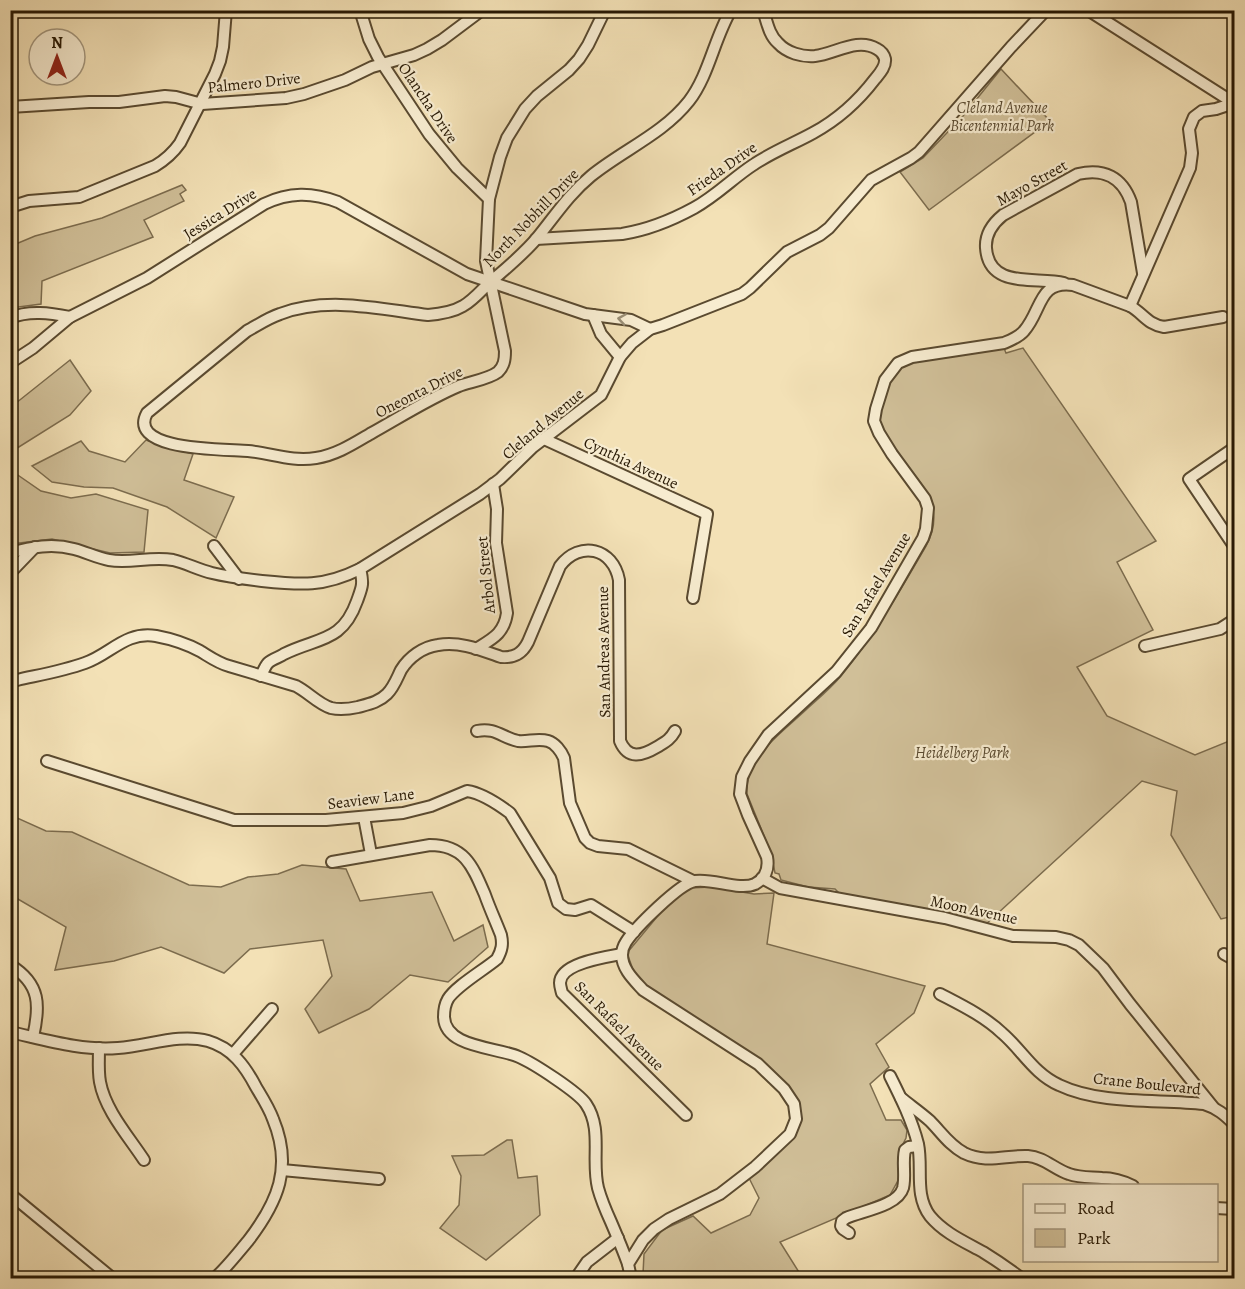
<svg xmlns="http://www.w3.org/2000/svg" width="1245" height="1289" font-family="Alegreya,serif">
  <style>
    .green { fill: #d0bf98; stroke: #7c6c4e; stroke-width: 1.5 }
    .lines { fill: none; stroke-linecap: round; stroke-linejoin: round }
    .minor-casing { stroke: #5a4a30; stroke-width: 14 }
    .minor { stroke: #f7ecd0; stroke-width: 10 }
    .oneway { stroke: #998d74 }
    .labels { text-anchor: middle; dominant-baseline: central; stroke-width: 4.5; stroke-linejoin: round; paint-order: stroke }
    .street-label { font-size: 16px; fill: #271803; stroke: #f7ecd0 }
    .park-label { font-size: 16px; font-style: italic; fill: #5a4a30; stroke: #f7ecd0 }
  </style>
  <rect width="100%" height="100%" fill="#f3e1b6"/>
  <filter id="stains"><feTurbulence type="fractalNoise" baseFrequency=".00333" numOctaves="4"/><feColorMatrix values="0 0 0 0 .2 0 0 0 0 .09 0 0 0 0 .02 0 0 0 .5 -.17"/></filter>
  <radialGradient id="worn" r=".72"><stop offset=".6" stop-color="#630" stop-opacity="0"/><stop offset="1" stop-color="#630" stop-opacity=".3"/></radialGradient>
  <!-- green -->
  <g class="green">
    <path d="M1001 69 1050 121 929 210 900 172 923 158 963 116Z"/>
    <path d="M182 185 186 190 180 194 184 201 144 220 153 237 42 281 41 304 11 308V246L35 236 102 218Z"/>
    <path d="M1004 348 1006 353 1023 348 1156 541 1117 562 1153 630 1077 667 1107 716 1195 755 1234 739V916L1221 919 1171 835 1177 791 1142 781 985 925 840 894 835 889 808 887 781 880 779 874 775 873 771 853 747 794C744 757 784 731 808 708 819 698 831 688 841 676 874 636 900 591 926 546 956 493 892 465 879 422 877 413 882 404 885 396 891 378 892 374 907 363Z"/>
    <path d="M70 360 91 391 70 415 14 450 12 471 41 491 71 498 96 494 148 510 144 552 110 553 52 539 11 544V407Z"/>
    <path d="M146 440 160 445 193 454 184 480 234 497 216 538 167 507 113 488 84 487 52 482 32 466 81 441 89 451 125 462Z"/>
    <path d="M11 811 17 818 46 831 72 832 189 885 221 887 248 877 278 874 302 865 346 869 360 901 432 892 454 941 483 925 488 947 448 982 410 975 369 1009 319 1033 305 1009 332 976 323 940 250 949 224 973 161 947 114 961 55 970 66 927 11 895Z"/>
    <path d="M711 887 754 894 774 893 767 944 925 986 914 1013 876 1044 889 1067 870 1084 886 1120H901L907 1130 906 1138 899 1152 900 1177 890 1195 780 1242 802 1277 800 1278H667L643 1274 644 1254 662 1230 693 1216 711 1233 750 1215 759 1198 749 1178 796 1131 788 1086 735 1043 681 1009 636 978 627 953 666 906 690 888Z"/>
    <path d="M507 1140H512L518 1178 537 1176 540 1215 486 1260 440 1228 459 1205 461 1176 452 1156 484 1155Z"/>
  </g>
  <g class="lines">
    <!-- minor casing -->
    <g class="minor-casing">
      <g id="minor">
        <path d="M360 10 369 39 378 57 429 134 457 168 489 199"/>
        <path d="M605 10 588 45 579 59 569 70 537 96 525 109 507 138 500 157 489 199 486 261 505 351C505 360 504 366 498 372 489 379 470 382 459 386 428 399 399 418 370 434 353 444 336 455 316 458 292 462 271 453 248 451 229 449 126 452 147 413L247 331C258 325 268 318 280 314 327 296 380 309 428 315 440 314 453 312 463 306 472 301 480 292 487 285 504 270 523 255 537 238 555 216 569 194 591 176 623 150 663 134 689 101 709 75 714 39 731 10"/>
        <path d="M1088 10 1234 103"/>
        <path d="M10 107 89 102H119L165 96 176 97 202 104 286 98 304 94 345 80 372 67 414 55 427 49 442 40 482 10"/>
        <path d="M10 207 29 201 79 197 155 166C165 160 173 153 180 143L215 74 220 61 223 47 226 10"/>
        <path d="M536 239 622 234C647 230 672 220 694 208 716 196 733 178 753 165 772 152 793 144 813 133 837 120 859 100 875 79 879 74 886 67 885 59 884 55 881 51 877 49 857 37 835 54 815 56 802 57 787 53 778 43 769 35 767 22 763 10"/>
        <path d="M1064 283C1037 276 989 290 986 248 985 234 992 224 1003 215L1078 174C1104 168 1122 177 1131 202L1143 273"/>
        <path d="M1130 306C1144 314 1147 324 1164 327L1223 317"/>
        <path d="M593 315 601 334 620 357"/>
        <path d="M10 318C29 310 50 313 70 317"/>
        <path d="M10 363 33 348 70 317 147 278 264 204C289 192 312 192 338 202L467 274 585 314 631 320 650 329"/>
        <path d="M544 439 707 514 693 598"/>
        <path d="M1234 448 1189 479 1234 546"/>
        <path d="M214 546 239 579"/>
        <path d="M10 553C32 547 52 543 74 549 86 552 97 558 109 560 130 564 150 556 173 560 186 563 199 570 212 573 228 577 245 579 262 581 301 585 324 587 360 569L480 494 500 479 533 447 601 395 620 357 632 343 650 329 663 325 742 294 750 288 787 252 820 235 829 228 871 180 911 158 919 152 1011 47 1046 10"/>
        <path d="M10 573 35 547"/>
        <path d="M1145 646 1220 629 1234 620"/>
        <path d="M476 649C492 639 504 634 507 613L496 543 497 509 493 484"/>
        <path d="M261 676C263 672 265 666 268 663 272 659 280 657 284 654 318 637 342 643 357 601 362 587 364 584 360 569"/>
        <path d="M17 680C39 675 63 671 85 663 111 654 125 631 156 636 172 639 187 644 200 651 210 657 218 663 229 666L296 686C308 692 318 704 331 708 340 710 349 709 358 707 369 704 379 702 387 694 394 687 397 678 401 670 409 657 423 647 438 645 460 641 481 650 501 657 514 658 522 654 528 642L560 566C580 540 613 548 619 580L620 741C628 760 642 756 657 747 665 742 670 740 675 731"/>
        <path d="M477 731C495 727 503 738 518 741 528 742 538 738 548 741 555 743 561 751 564 758L570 803 585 838 590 843 598 846 628 849 693 881"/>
        <path d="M47 761 234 820H326L403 813 431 806 467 791C482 793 498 804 510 813L550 878 558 903 566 909 575 910 591 905 634 932"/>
        <path d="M364 817 371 854"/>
        <path d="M332 862 430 845C465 845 473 867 485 895 490 909 496 922 501 935 503 944 502 950 497 959 484 970 456 986 448 999 445 1004 444 1011 444 1017 445 1048 497 1047 519 1057 533 1063 578 1092 586 1104 603 1129 591 1160 598 1188 601 1199 606 1211 611 1222 617 1236 623 1250 628 1264"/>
        <path d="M762 878 780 888 945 918 1013 936 1056 937 1069 940 1079 945 1103 968 1130 1004 1213 1107"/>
        <path d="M622 954C606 957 560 963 560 983 560 986 561 989 562 993L686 1115"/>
        <path d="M1224 954 1233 959 1234 961"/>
        <path d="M10 965C41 984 40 1006 33 1037"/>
        <path d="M940 994C961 1005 984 1016 1002 1033 1022 1050 1034 1074 1059 1085 1101 1105 1158 1099 1204 1104 1217 1108 1225 1115 1234 1124"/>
        <path d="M10 1032C46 1040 82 1051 118 1048 148 1046 179 1033 208 1041 232 1048 245 1066 256 1087 262 1097 269 1108 273 1119 293 1167 278 1202 248 1241 237 1254 227 1267 215 1278"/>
        <path d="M99 1048C99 1059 98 1071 100 1082 105 1110 129 1137 144 1160"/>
        <path d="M233 1054 272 1009"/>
        <path d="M890 1076C901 1098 912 1120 918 1144 923 1168 914 1195 930 1216 944 1233 965 1242 983 1252 996 1260 1009 1269 1021 1278"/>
        <path d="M901 1098C911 1106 921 1113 930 1121 941 1132 949 1145 964 1153 987 1164 1005 1155 1028 1156 1044 1157 1054 1169 1069 1174 1080 1178 1091 1177 1102 1178 1113 1178 1123 1181 1133 1186"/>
        <path d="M282 1170 379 1179"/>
        <path d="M10 1194 112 1278"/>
        <path d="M1216 1208 1234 1209"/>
        <path d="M849 1233 843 1229 841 1226 842 1221 846 1218C862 1211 898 1206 903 1188 906 1176 902 1162 905 1150L909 1147 918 1146"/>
        <path d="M576 1278 587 1262 618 1238"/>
        <path d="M631 1278 628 1264 643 1240 654 1229 669 1219 720 1194 755 1167 790 1134 796 1119 794 1104 784 1089 758 1064 643 990C634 980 622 969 622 955 622 951 624 945 626 942 635 928 680 883 695 881 713 878 739 891 755 884 766 878 769 868 767 857L748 815 740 794 742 777 750 761 768 735 836 672 871 628 923 538 926 529 928 508 925 499 892 454 879 433 874 421 876 409 885 380 898 363 912 357 1004 343C1011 340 1019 337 1024 331 1042 311 1038 280 1073 285L1130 306 1190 168 1192 153 1189 129 1194 117 1202 111 1216 109 1234 103"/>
      </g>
    </g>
    <!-- minor -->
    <use href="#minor" class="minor"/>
  </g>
  <!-- one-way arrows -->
  <defs><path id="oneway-chevron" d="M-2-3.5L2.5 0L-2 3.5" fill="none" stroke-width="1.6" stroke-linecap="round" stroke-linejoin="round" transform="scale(1.5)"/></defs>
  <use class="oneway" href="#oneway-chevron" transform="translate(622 319) rotate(-171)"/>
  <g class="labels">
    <!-- street labels -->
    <g class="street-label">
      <text transform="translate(254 83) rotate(-6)">Palmero Drive</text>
      <text transform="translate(428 103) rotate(56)">Olancha Drive</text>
      <text transform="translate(722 169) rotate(-35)">Frieda Drive</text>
      <text transform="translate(1032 183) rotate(-29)">Mayo Street</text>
      <text transform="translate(220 214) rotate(-32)">Jessica Drive</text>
      <text transform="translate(531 218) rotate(-46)">North Nobhill Drive</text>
      <text transform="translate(419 392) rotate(-27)">Oneonta Drive</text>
      <text transform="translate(543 424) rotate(-40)">Cleland Avenue</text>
      <text transform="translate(631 463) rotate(25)">Cynthia Avenue</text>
      <text transform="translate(486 575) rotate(-96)">Arbol Street</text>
      <text transform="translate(876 585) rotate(-59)">San Rafael Avenue</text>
      <text transform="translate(604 652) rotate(-91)">San Andreas Avenue</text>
      <text transform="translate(371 799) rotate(-7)">Seaview Lane</text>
      <text transform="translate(974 910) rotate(12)">Moon Avenue</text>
      <text transform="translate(619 1026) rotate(45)">San Rafael Avenue</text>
      <text transform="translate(1147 1084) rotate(6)">Crane Boulevard</text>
    </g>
    <!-- park labels -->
    <g class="park-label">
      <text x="1002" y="108">Cleland Avenue<tspan x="1002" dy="18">Bicentennial Park</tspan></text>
      <text x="962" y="753">Heidelberg Park</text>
    </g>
  </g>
  <!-- margin -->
  <rect width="1245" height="1289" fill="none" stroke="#f3e1b6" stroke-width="36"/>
  <rect x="12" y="12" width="1221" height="1265" fill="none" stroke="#271803" stroke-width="3"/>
  <rect x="18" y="18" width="1209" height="1253" fill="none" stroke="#271803" stroke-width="1.5"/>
  <!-- legend -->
  <rect x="1023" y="1184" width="195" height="78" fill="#f7ecd0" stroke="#a4977e" stroke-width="1.5"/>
  <rect x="1035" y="1204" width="30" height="9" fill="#f7ecd0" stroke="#a4977e" stroke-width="1.5"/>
  <text x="1077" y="1214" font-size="18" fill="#271803">Road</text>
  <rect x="1035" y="1229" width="30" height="18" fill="#d0bf98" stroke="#a4977e" stroke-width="1.5"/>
  <text x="1077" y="1244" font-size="18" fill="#271803">Park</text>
  <!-- north arrow -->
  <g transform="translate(57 57)"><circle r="28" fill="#f7ecd0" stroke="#a4977e" stroke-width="1.5"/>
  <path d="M0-4.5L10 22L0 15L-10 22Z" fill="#8f2418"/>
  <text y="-9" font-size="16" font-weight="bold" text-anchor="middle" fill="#271803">N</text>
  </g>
  <rect width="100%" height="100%" filter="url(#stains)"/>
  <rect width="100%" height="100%" fill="url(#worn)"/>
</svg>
